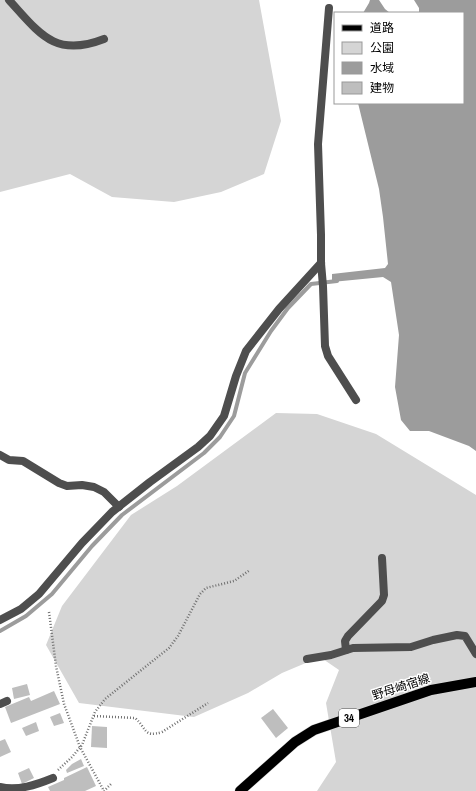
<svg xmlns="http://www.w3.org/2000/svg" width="476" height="791" font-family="'Archivo Narrow','Noto Sans JP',sans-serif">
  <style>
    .green { fill: #d5d5d5 }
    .water { fill: #9c9c9c }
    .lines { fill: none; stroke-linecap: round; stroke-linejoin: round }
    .stream { stroke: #9c9c9c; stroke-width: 4 }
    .building { fill: #bebebe }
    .primary-casing { stroke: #dbdbdb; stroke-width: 11 }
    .path { stroke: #707070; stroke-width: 2.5; stroke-dasharray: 1 2; stroke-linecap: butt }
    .street { stroke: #4e4e4e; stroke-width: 8 }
    .primary { stroke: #000; stroke-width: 10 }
    .labels { text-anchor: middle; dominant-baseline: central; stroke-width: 3; stroke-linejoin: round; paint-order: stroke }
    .shield { fill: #fff; stroke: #4c4c4c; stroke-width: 1 }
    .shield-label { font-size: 11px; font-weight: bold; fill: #000 }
    .street-label { font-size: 12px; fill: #000; stroke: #fff }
  </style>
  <rect width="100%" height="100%" fill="#fff"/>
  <!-- green -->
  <g class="green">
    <path d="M0 0H259L281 121 264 174 221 192 174 202 112 197 70 174 0 192Z"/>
    <path d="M276 413 317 414 376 434 476 495V791H317L336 762 326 703 339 670 320 657 282 673 248 693 194 717 79 703 46 645 62 606 131 515 177 486Z"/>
  </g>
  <!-- water -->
  <g class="water">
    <path d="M370 0H379L385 9 390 13H363L369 3Z"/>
    <path d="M414 0H476V451L469 446 429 431H410L401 420 395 387 399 335 391 282 383 277 332 282V274L385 268 388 264 383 217 379 189 358 103H463V13H419V8Z"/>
  </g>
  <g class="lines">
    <!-- stream -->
    <path class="stream" d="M0 631 26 616 52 594 92 546 122 515 204 453 220 437 234 416 245 373 271 331 288 308 311 284 337 281"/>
  </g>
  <!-- building -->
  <g class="building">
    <path d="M27 684 30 695 14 699 12 688Z"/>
    <path d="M54 691 60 704 11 723 5 707 29 697 31 701Z"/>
    <path d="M273 709 288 728 276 738 261 718Z"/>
    <path d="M60 713 64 723 54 726 50 717Z"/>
    <path d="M36 722 39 731 26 736 22 728Z"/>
    <path d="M92 726 107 727V748L91 747Z"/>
    <path d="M5 739 11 752 0 757V741Z"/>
    <path d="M81 759 84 766 67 773 66 770 72 764Z"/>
    <path d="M87 767 96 786 85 791H50L48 787 64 780V778Z"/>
    <path d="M29 768 34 778 22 784 18 773Z"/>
  </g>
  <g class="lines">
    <!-- primary casing -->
    <g class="primary-casing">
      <path id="primary" d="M240 791 295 742 314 730 431 690 476 682"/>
    </g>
    <!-- path -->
    <g class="path">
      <path d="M49 612 56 666 64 704 80 747 104 791 112 783"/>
      <path d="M94 716 135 718C147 728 143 738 162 732L208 703"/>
      <path d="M58 770 72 757 82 745 95 712 105 699 169 648 178 636 200 594 206 588 234 581 250 570"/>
    </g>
    <!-- street -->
    <g class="street">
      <path d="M9 0C40 34 55 58 104 39"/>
      <path d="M329 8 318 144 321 235V263L323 286 325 346 328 356 356 400"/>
      <path d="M0 455 9 460 23 461 59 483 67 486 82 485 94 487 104 492 119 507"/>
      <path d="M0 620 21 609 39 594 82 543 112 512 150 482 198 447 210 436 224 416 236 376 246 351 279 309 321 263"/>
      <path d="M346 650 345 641 348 636 382 601 384 595 382 558"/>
      <path d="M307 659 331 655 353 648 411 647 433 640 457 635 465 636 476 654"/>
      <path d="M0 704 7 701"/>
      <path d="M0 787C18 791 36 785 53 778"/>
    </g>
    <!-- primary -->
    <use href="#primary" class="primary"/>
  </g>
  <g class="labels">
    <!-- shield labels -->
    <rect class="shield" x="339" y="709" width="20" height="18" rx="3"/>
    <g class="shield-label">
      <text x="349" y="718">34</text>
    </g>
    <!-- street labels -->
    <g class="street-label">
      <text transform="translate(401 687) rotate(-18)">野母崎宿線</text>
    </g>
  </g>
  <!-- legend -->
  <rect x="334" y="12" width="130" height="92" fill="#ffffff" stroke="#999999"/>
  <rect x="342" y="25" width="20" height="6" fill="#000000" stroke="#999999"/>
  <text x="370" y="32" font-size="12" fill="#000000">道路</text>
  <rect x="342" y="42" width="20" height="12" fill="#d5d5d5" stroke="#999999"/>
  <text x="370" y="52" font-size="12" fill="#000000">公園</text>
  <rect x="342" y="62" width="20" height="12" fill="#9c9c9c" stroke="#999999"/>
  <text x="370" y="72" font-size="12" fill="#000000">水域</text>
  <rect x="342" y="82" width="20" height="12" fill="#bebebe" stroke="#999999"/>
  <text x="370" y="92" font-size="12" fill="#000000">建物</text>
</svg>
